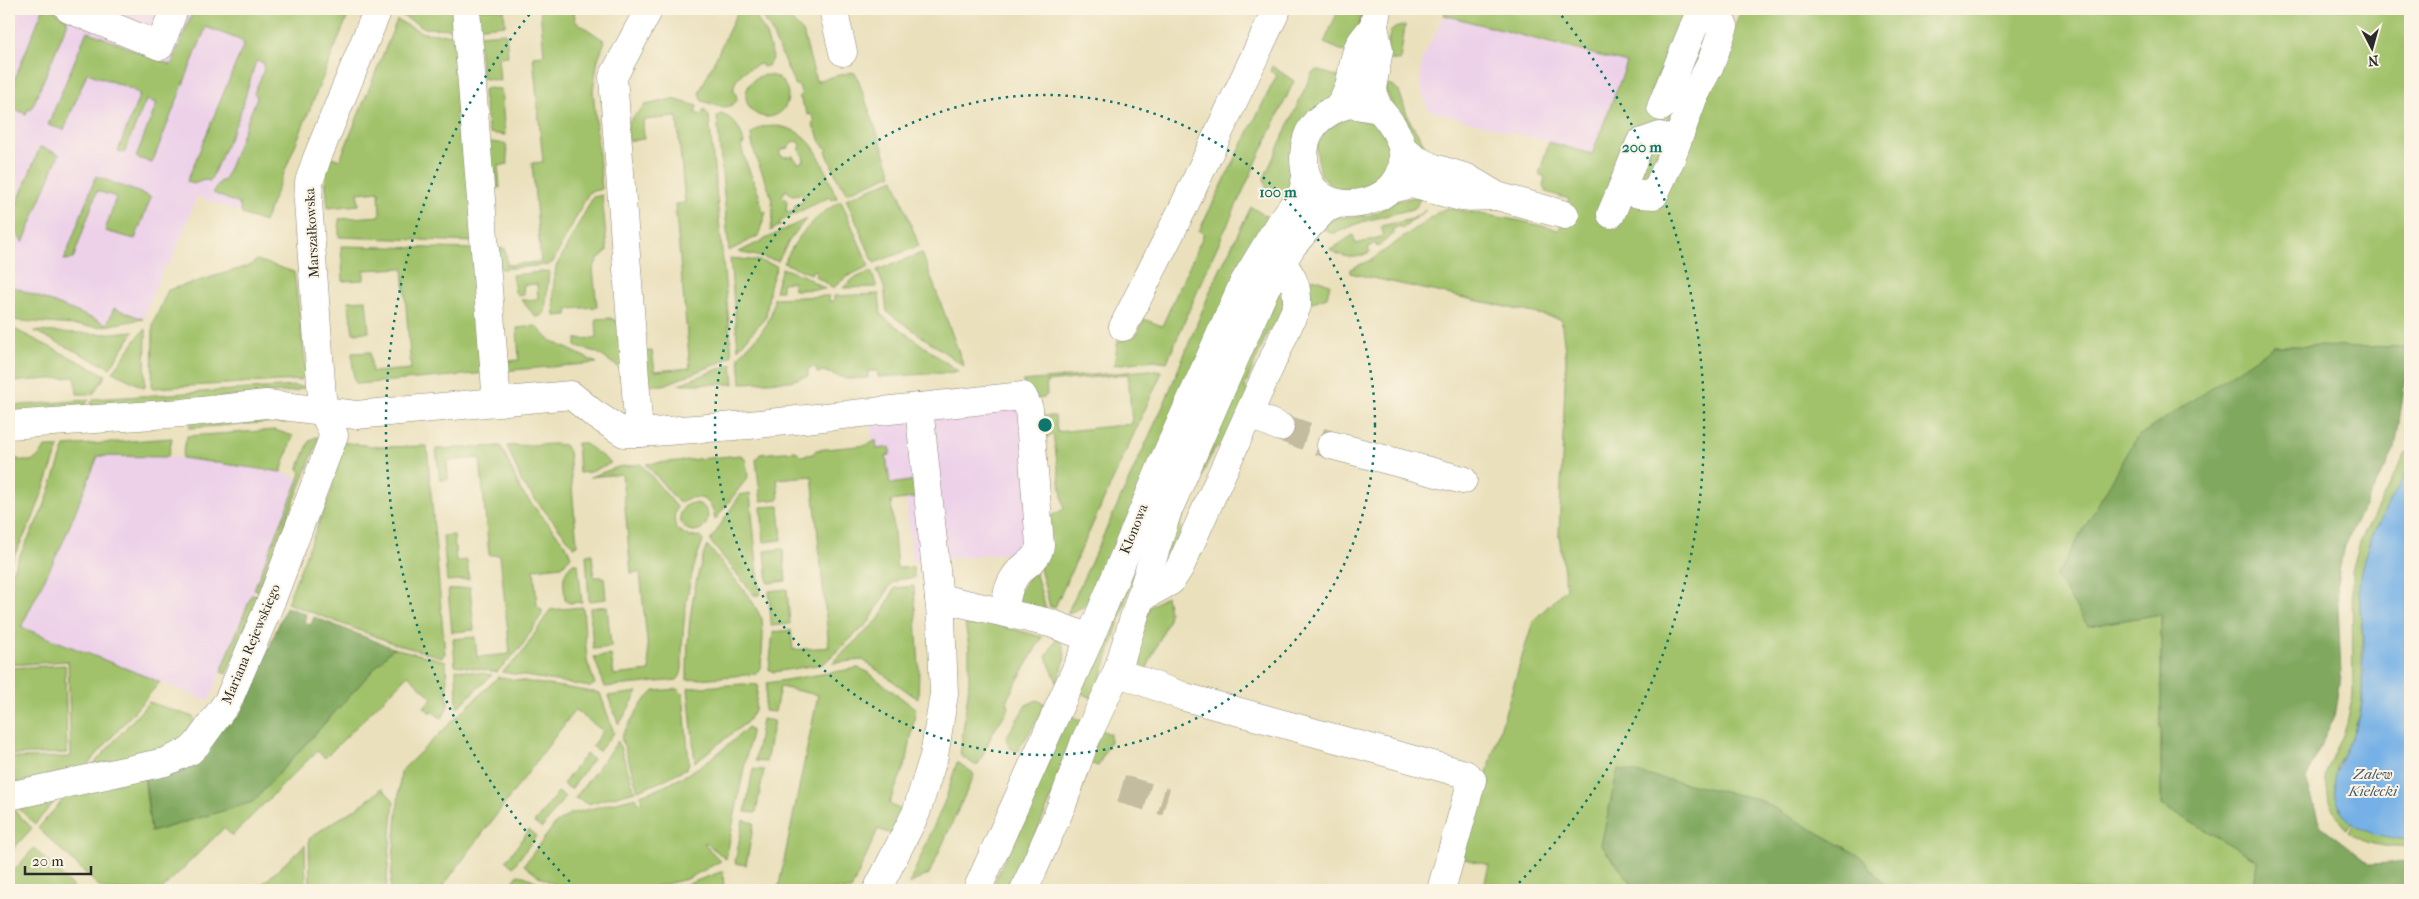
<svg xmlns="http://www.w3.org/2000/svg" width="2419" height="899" font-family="'IM FELL French Canon',serif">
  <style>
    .built { fill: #edd1e9 }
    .green { fill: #a1c26b; stroke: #66764b; fill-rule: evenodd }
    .forest { fill: #80a85f; stroke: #566a45 }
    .water { fill: #75b0e6; stroke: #506e88 }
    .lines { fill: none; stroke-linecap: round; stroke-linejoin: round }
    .minor-tunnel { stroke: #c4bc9f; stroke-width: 28; stroke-dasharray: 28 14; stroke-linecap: butt }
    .minor-casing { stroke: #8a8674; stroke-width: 29 }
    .minor { stroke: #fff; stroke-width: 28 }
    .ring { fill: none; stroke: #0f766e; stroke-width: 2.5; stroke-dasharray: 2.5 5 }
    .labels { text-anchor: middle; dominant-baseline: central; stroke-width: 4; stroke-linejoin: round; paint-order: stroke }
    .street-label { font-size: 14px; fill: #2b2b2b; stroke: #fcf5e5 }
    .water-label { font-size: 15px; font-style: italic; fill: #455a6c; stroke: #fcf5e5 }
    .centre { fill: #0f766e; stroke: #fcf5e5; stroke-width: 2.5 }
    .ring-label { font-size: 15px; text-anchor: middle; font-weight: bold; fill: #0f766e; stroke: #fcf5e5; stroke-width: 4; stroke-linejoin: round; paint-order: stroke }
  </style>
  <rect width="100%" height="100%" fill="#fcf5e5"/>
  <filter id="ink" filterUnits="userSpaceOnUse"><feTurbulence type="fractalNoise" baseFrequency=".02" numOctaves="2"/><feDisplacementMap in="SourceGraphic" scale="10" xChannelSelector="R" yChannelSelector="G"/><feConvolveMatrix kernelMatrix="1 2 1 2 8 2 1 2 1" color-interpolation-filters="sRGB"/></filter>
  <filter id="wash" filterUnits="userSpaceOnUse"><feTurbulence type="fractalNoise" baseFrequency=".0096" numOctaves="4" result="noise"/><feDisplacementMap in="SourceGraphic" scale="20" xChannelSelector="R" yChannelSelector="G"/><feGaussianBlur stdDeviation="1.12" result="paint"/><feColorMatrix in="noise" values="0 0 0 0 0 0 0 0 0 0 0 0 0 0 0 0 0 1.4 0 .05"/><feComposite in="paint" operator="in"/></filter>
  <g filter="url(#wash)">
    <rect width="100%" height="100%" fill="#eae0bc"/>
    <!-- built -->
    <g class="built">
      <path d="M9 9H350L264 222 197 196 170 265 165 264 143 319 114 308 107 324 9 285Z"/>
      <path d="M1444 15 1546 43 1627 63 1592 154 1428 110 1420 85 1422 60Z"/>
      <path d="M1034 401 1049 549 912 562 906 497 878 499 870 416Z"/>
      <path d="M98 456 175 457 281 472 299 479 209 701 21 627 63 542Z"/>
    </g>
    <!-- green -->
    <g class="green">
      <path d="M43 9H55V11L67 19V24L31 110 28 109 26 114 9 107V93Z"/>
      <path d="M194 9H340L349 13 264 222 242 214 239 204 213 193 220 181H224L257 97 254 93 263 73 264 63 256 61 239 117 210 181 204 180 193 184 187 181 244 44 240 40 206 27 152 163 136 157 157 103 146 100 124 153 118 151 140 94 127 87 87 73 64 130 48 125 87 31 171 65Z"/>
      <path d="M401 9H459L457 29 425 28 399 14Z"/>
      <path d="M476 9H504L505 25 482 27 478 24Z"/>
      <path d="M540 9H574L575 21 605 41 598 59 593 90 602 189 589 192 553 262 548 265 501 269 496 265 495 249 505 248 507 265 541 262 532 163 543 162 533 56 544 55Z"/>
      <path d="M739 9H751L765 32 773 57 768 66 763 67 762 64C751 66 732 76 734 91 735 94 737 95 737 100 728 113 714 104 702 101L699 93Z"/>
      <path d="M758 9H799L790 19 803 32 816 81 852 72 856 74 892 174 847 193 843 184 840 185 826 151 828 150 826 147 824 148 812 123 815 121 811 114 808 115 799 96 802 94 798 85H795L771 31Z"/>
      <path d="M1339 9H1364L1350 54 1324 43Z"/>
      <path d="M1447 9H1685L1730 38 1742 9H2410V347L2273 346 2088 626 2161 614V805L2257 860 2254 890H1889L1860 856 1618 769 1601 845 1637 890H1483L1489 865 1461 858 1533 621 1566 588 1559 535 1566 358 1561 319 1350 273V269L1373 259 1440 211 1448 208 1521 221 1559 230 1569 199 1546 192 1543 186 1545 177 1539 174 1549 142 1592 154 1627 63 1444 15Z"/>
      <path d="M397 20 423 33 460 35 478 242 339 237V219L380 216 379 191 358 193 359 205 328 208 324 163 326 155 340 160Z"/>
      <path d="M1405 25 1400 61 1385 59 1390 32 1395 28Z"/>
      <path d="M506 33 508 56 498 57 500 81 482 78 478 35Z"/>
      <path d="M1272 66 1294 81 1210 262 1167 362 1154 360 1114 365 1118 340 1120 341 1137 335 1144 319 1162 326 1204 234 1199 231 1277 75 1270 71Z"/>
      <path d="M1317 70 1345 79 1295 180 1288 200 1266 188 1264 178 1312 73Z"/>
      <circle cx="767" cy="96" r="21"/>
      <path d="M1383 83 1394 86 1399 91 1409 120 1431 155 1413 141 1407 125 1393 108Z"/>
      <path d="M486 88 501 89 505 135 489 133 483 92Z"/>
      <path d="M673 99 697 106 695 113 702 115 704 109 709 116 732 355 724 361 664 385H644L641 352 652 351 655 371 690 368 675 204 685 203 677 117 643 120 644 139 628 141 627 123 645 105Z"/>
      <path d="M721 114C735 119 741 129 744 144L741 145C745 168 761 189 762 212H766L758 236 729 251 717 117Z"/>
      <path d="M1353 118 1374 123 1388 140 1390 168 1372 190 1358 194 1331 186 1321 175 1316 148 1327 129 1346 119Z"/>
      <path d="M777 126C817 131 822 166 837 198L832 200 830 197C812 205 797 213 779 222L781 225 770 231C782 194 754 171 751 134L761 127ZM798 141 801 145 799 151 803 155 804 161 798 163 793 156 784 157 780 155V150L788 148 792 142ZM786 190 792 195 801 194 804 198 803 202 795 205 794 210 791 212 786 211 787 201 782 196Z"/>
      <path d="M491 142 506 144 508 164 498 166 500 188 490 185 487 146Z"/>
      <path d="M40 147 59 154 23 243 15 231 12 216Z"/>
      <path d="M96 176 151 197 135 239 105 231 116 197 97 191 73 259 64 260Z"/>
      <path d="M894 179 919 246 874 263 859 229 861 228 858 226 846 199Z"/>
      <path d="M602 195 607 247V251L598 259 593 269 597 307 568 309 567 315 555 316 553 290 556 267 593 197Z"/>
      <path d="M1421 196 1416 207 1412 209 1362 222 1335 233 1328 232 1320 226 1338 217 1367 216 1378 212 1396 201Z"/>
      <path d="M841 201 869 266 846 277 833 288 815 276 817 271 813 270 811 274 784 263C796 236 816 215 841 201Z"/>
      <path d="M1251 207 1274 221 1093 597 1085 606 1067 614 1164 404 1214 282Z"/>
      <path d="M1426 210 1402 229 1399 226 1392 230 1394 234 1377 247 1375 243 1368 248 1370 252C1356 260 1344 258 1330 250L1353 235 1356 244 1384 236 1381 226 1412 219Z"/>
      <path d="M806 219 789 241 778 261 739 252Z"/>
      <path d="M341 246 476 249 487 373 357 384 354 380 352 353 370 352 372 372 411 369 403 268 364 270V280L343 281Z"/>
      <path d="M922 253 964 366 887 312 884 287 877 270Z"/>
      <path d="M730 258 760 261 777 266 770 286 766 317 738 349Z"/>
      <path d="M257 260 294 272 307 377 300 380 152 388 153 324 168 290 249 266Z"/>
      <path d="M782 268 804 276 825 289 794 290 793 282 782 283V291H775Z"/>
      <path d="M549 271 545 312 542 316 536 317 521 300 538 299 537 284 523 285 524 295 519 296 515 292 512 275Z"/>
      <path d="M871 271 877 287 843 288 851 280Z"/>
      <path d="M1313 278 1330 284 1327 297 1307 304 1305 295Z"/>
      <path d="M1286 284 1281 326 1268 331 1245 386 1250 398 1228 443 1214 449 1180 524 1185 538 1173 564 1164 551 1273 297Z"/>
      <path d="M9 285 107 324 114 308 143 319 99 327 9 320Z"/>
      <path d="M879 294 881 315 959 372 878 377V371H868V378L847 379 823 371 817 373 816 367 808 368V376L790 381 741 383 739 356C757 337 772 326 774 298L829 296V301H834V296Z"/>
      <path d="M366 300 369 332 353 333 348 301Z"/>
      <path d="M610 318 621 323 627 373 596 352 576 347V339L597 338 596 319Z"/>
      <path d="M536 326 550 340 597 363 501 371 499 362 519 360 517 328Z"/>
      <path d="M9 327 12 328 106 375 93 394H77L75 377 9 382Z"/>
      <path d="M146 329 145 388 113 372 140 334Z"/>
      <path d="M34 331 101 334 134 331 110 368Z"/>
      <path d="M732 364 734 384H679Z"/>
      <path d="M1150 370 1162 372 1055 607H1050L1039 564 1047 518 1064 509 1053 434 1038 442 1042 416H1055L1057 432 1132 424 1128 374 1046 382 1047 395 1044 398 1037 399 1022 381Z"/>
      <path d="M295 386 305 387 296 391 88 408 94 399Z"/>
      <path d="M89 400 82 408 9 414V406Z"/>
      <path d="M268 415 284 419 286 423 274 422 189 428 191 421Z"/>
      <path d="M275 430 293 436 281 472 182 458 187 436Z"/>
      <path d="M316 437 319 438 259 591 254 589 299 479 301 472 298 469 310 440Z"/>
      <path d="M172 438 168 457 98 456 63 542 21 627 160 682 85 768 9 784V758L71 757 68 661 9 665V577L44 507 65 446Z"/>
      <path d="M876 440 877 449 890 447V455L886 456 890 484 916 480 920 497 891 501 897 568 913 567 914 578 900 579 891 584 869 622 823 664 774 672 769 670 773 632 791 630 793 650 829 647 812 476 777 479 779 499 761 501 756 460 760 454 796 451 801 456 813 454 816 450 868 445Z"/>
      <path d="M341 442 380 447 427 446 445 654 442 657 398 645 287 603 333 487 327 480Z"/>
      <path d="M577 443H584L611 463 590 472 579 473Z"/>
      <path d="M554 444 565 445 569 452 577 545 574 547 522 483 507 446Z"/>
      <path d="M501 446 521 491 565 544 571 556 562 566 534 569 537 605 542 610V614L520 649 497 672 455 665 453 639 475 637 477 657 510 654 500 555H489L480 458 447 461 448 479 440 480 436 449Z"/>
      <path d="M45 447H59L33 518 9 566V454C22 464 37 465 45 447Z"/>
      <path d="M2406 452 2410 453V464L2362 567 2360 609 2362 626V699L2360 714 2351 739 2336 767 2342 811 2352 822 2346 829 2329 802 2325 775 2346 727 2353 695 2352 571 2360 542Z"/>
      <path d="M741 455 746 460 748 477 715 520C714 517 714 512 712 508 706 495 690 495 679 503L646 464Z"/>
      <path d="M641 464 677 507 674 517 676 529 690 537 700 536 703 541C688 577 684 612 682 651 681 661 685 672 677 680L605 687 594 657 611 655 614 675 650 671 640 572 631 573 622 474 590 477 618 467Z"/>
      <path d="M1162 482 1095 699 1078 692Z"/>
      <path d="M750 493 760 595H754L710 541 740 495Z"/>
      <circle cx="694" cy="517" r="14"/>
      <path d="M779 506 782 540 764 542 761 507Z"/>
      <path d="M454 535 456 561 467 560 469 579 447 581 443 536Z"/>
      <path d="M707 545 751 599 762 619 763 637 761 666 756 674 687 680C687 633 691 589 707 545Z"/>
      <path d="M783 549 786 581 768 583 765 551Z"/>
      <path d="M592 554 594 577H604L606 599 589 601 586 555Z"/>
      <path d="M573 563 578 564 582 602 569 603 565 600C564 583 560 575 573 563Z"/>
      <path d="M1034 568 1047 613 1022 605 1017 596Z"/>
      <path d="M914 586 919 668 918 699 863 660 832 663 879 619 895 588Z"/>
      <path d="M470 587 474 630 452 632 448 590Z"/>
      <path d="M787 589 790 624 771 626 769 591Z"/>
      <path d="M252 594 257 595V599L226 674 221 672Z"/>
      <path d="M1166 596 1169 612 1168 621 1146 670 1143 668 1136 654 1150 607Z"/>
      <path d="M607 606 611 647 593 649 590 608Z"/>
      <path d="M583 607 587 661 595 684 590 687 502 672 521 655 550 610Z"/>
      <path d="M979 620 1042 637 1007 699 1009 708 993 732 978 765H975L960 755 969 684V647L965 624 970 625 973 621Z"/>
      <path d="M1057 637C1071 651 1063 667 1057 682L1046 657Z"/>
      <path d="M393 648 446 661 448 706 443 717H439L432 711 430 713 424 707 432 698 408 675 325 758 317 751 232 836 224 828 161 890H103L38 828 70 792 144 777 151 832 253 802Z"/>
      <path d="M65 665 67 753 9 755V668Z"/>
      <path d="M858 668 866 671 916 709 907 760 889 804 904 811 893 835 878 829 851 890H778L818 695 780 687 775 712 764 711 767 683Z"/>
      <path d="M456 669 492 675 457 708Z"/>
      <path d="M498 677 600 693 614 733 599 751 592 746 603 731 575 710 440 890H390L401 771Z"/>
      <path d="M743 684 758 685 755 710 747 722 695 762 688 688Z"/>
      <path d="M678 689 683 694 689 763 687 768 660 782 638 790 621 737 642 703 654 691Z"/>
      <path d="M638 692 620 723H618L608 696Z"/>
      <path d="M1037 700 1047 705 1017 752 1009 747 1006 738 1026 705Z"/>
      <path d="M149 702 193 717 196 722 192 725 191 731 177 745 92 766Z"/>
      <path d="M1068 715 1085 722 1011 890H991Z"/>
      <path d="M762 719 774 721 766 762 755 761Z"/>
      <path d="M747 728 751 730V733L726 859 705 842V845L721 861 687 879 641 890 639 887 636 890C590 890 561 897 524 865L555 824 570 814 636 797 638 803 642 802 640 795C681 783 716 757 747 728Z"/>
      <path d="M1099 729 1110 734V741L1098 766 1089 763 1077 803 1075 802 1085 762Z"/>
      <path d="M618 741 635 791 588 804 575 798Z"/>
      <path d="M586 754 593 759 571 789 563 784Z"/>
      <path d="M957 762 972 772 974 775 929 874 909 884 946 798Z"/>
      <path d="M753 769 764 770 756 813 745 812Z"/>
      <path d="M382 788 394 801 386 890H310L309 839C332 820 361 809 382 788Z"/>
      <path d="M558 792 565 797 542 828 534 823Z"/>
      <path d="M61 794 35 824 14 804Z"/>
      <path d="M9 805 32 828 9 854Z"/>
      <path d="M743 820 754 823 746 865 735 863Z"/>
      <path d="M2354 823C2371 835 2390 837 2410 840V848C2389 847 2364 846 2348 831Z"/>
      <path d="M529 830 536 836 513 867 506 861Z"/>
      <path d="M305 845 306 890H256Z"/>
      <path d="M34 848 76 890H9V876Z"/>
      <path d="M723 871 724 890H664L685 885Z"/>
      <path d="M518 875 524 876 556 890H507Z"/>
    </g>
    <!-- forest -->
    <g class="forest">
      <path d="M2274 346 2410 347 2395 449 2344 546 2337 582 2341 675 2336 712 2306 779 2320 825 2370 864 2410 862V890H2254L2257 860 2161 805V614L2088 626 2056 577 2137 437Z"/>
      <path d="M286 607 306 614 304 622 311 625 314 617 393 648 253 802 151 832 145 777 229 718H238L248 699Z"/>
      <path d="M1618 769 1758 799 1860 856 1889 890H1637L1601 845Z"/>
    </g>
    <!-- water -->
    <path class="water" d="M2410 464V840H2409C2386 837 2355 834 2342 811 2321 776 2351 748 2360 715 2365 693 2364 647 2362 624 2360 605 2357 586 2362 567 2370 531 2394 497 2410 464Z"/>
  </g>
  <g filter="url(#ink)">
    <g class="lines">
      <!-- minor-tunnel -->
      <g class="minor-tunnel">
        <path d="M1280 427 1331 445"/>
        <path d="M1121 789 1166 802"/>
      </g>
      <!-- minor casing -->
      <g class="minor-casing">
        <g id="minor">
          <path d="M69 9 160 46 174 9"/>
          <path d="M466 9 497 403"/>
          <path d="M833 9 843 52"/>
          <path d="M1377 9 1374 26 1379 50 1373 83V95L1379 109"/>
          <path d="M1349 104 1379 109C1466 203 1289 248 1305 146 1309 122 1328 110 1349 104Z"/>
          <path d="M1338 107C1355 84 1349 71 1358 48 1361 40 1369 33 1374 26"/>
          <path d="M1661 107 1701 9"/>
          <path d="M1403 149 1415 159 1434 168 1467 178 1497 196 1565 215"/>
          <path d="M1622 188 1640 143 1660 136 1676 142"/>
          <path d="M1392 189 1411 184 1461 197 1497 196"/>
          <path d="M1611 214 1622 188 1638 194 1654 195 1670 161 1694 96 1711 63 1724 26 1699 14"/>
          <path d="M1123 327 1183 208 1277 9"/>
          <path d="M1249 414 1280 427"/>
          <path d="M9 425 182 413 266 404 356 415 571 395 593 413 624 433H639L749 425 1023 396 1029 409 1040 545C1038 562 1022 564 1014 578 1007 588 1006 601 1004 612"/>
          <path d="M639 433 613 77 649 9"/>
          <path d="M1331 445 1463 480"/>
          <path d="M1142 597 1171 581 1180 567 1297 306C1298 288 1293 276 1281 262"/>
          <path d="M939 598 1050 623 1090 638"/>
          <path d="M1117 672 1185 697 1465 774 1472 780 1441 890"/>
          <path d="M9 796 165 762 190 751 197 744 228 701 272 599 334 435 323 411 308 202 309 182 317 158 378 9"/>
          <path d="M877 890 916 813 934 756 944 694 941 618 919 407"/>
          <path d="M977 890 1090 638 1167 453 1243 284 1276 229 1303 192 1306 177"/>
          <path d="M1024 890 1062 805 1085 741 1117 672 1167 513 1266 287 1293 245 1310 225 1325 209 1337 204"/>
        </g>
      </g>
      <!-- minor -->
      <use href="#minor" class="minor"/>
    </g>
  </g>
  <!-- distance rings -->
  <g class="ring">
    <circle cx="1045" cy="425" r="330"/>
    <path d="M575 887A659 659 0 0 1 533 10M1557 10A659 659 0 0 1 1515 887"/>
  </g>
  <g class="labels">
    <!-- street labels -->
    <g class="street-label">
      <text transform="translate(312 233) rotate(-93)">Marszałkowska</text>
      <text transform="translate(1134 529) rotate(-68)">Klonowa</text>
      <text transform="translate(251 644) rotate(-67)">Mariana Rejewskiego</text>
    </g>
    <!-- water labels -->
    <g class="water-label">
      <text x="2373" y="774">Zalew<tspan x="2373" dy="17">Kielecki</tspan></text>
    </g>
  </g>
  <circle cx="1045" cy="425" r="8" class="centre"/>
  <g class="ring-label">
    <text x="1642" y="152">200 m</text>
    <text x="1278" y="197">100 m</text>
  </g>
  <!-- margin -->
  <rect width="2419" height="899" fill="none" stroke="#fcf5e5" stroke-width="30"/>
  <!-- north arrow -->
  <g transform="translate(2372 48) rotate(174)" stroke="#fcf5e5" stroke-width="4" paint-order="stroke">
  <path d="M0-4L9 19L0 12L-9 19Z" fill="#2b2b2b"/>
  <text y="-8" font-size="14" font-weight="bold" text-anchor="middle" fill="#2b2b2b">N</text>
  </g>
  <!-- scale -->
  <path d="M25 866v8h66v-8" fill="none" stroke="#2b2b2b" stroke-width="2.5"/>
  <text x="32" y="866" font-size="15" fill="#2b2b2b" stroke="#fcf5e5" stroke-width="4" paint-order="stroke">20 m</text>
</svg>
